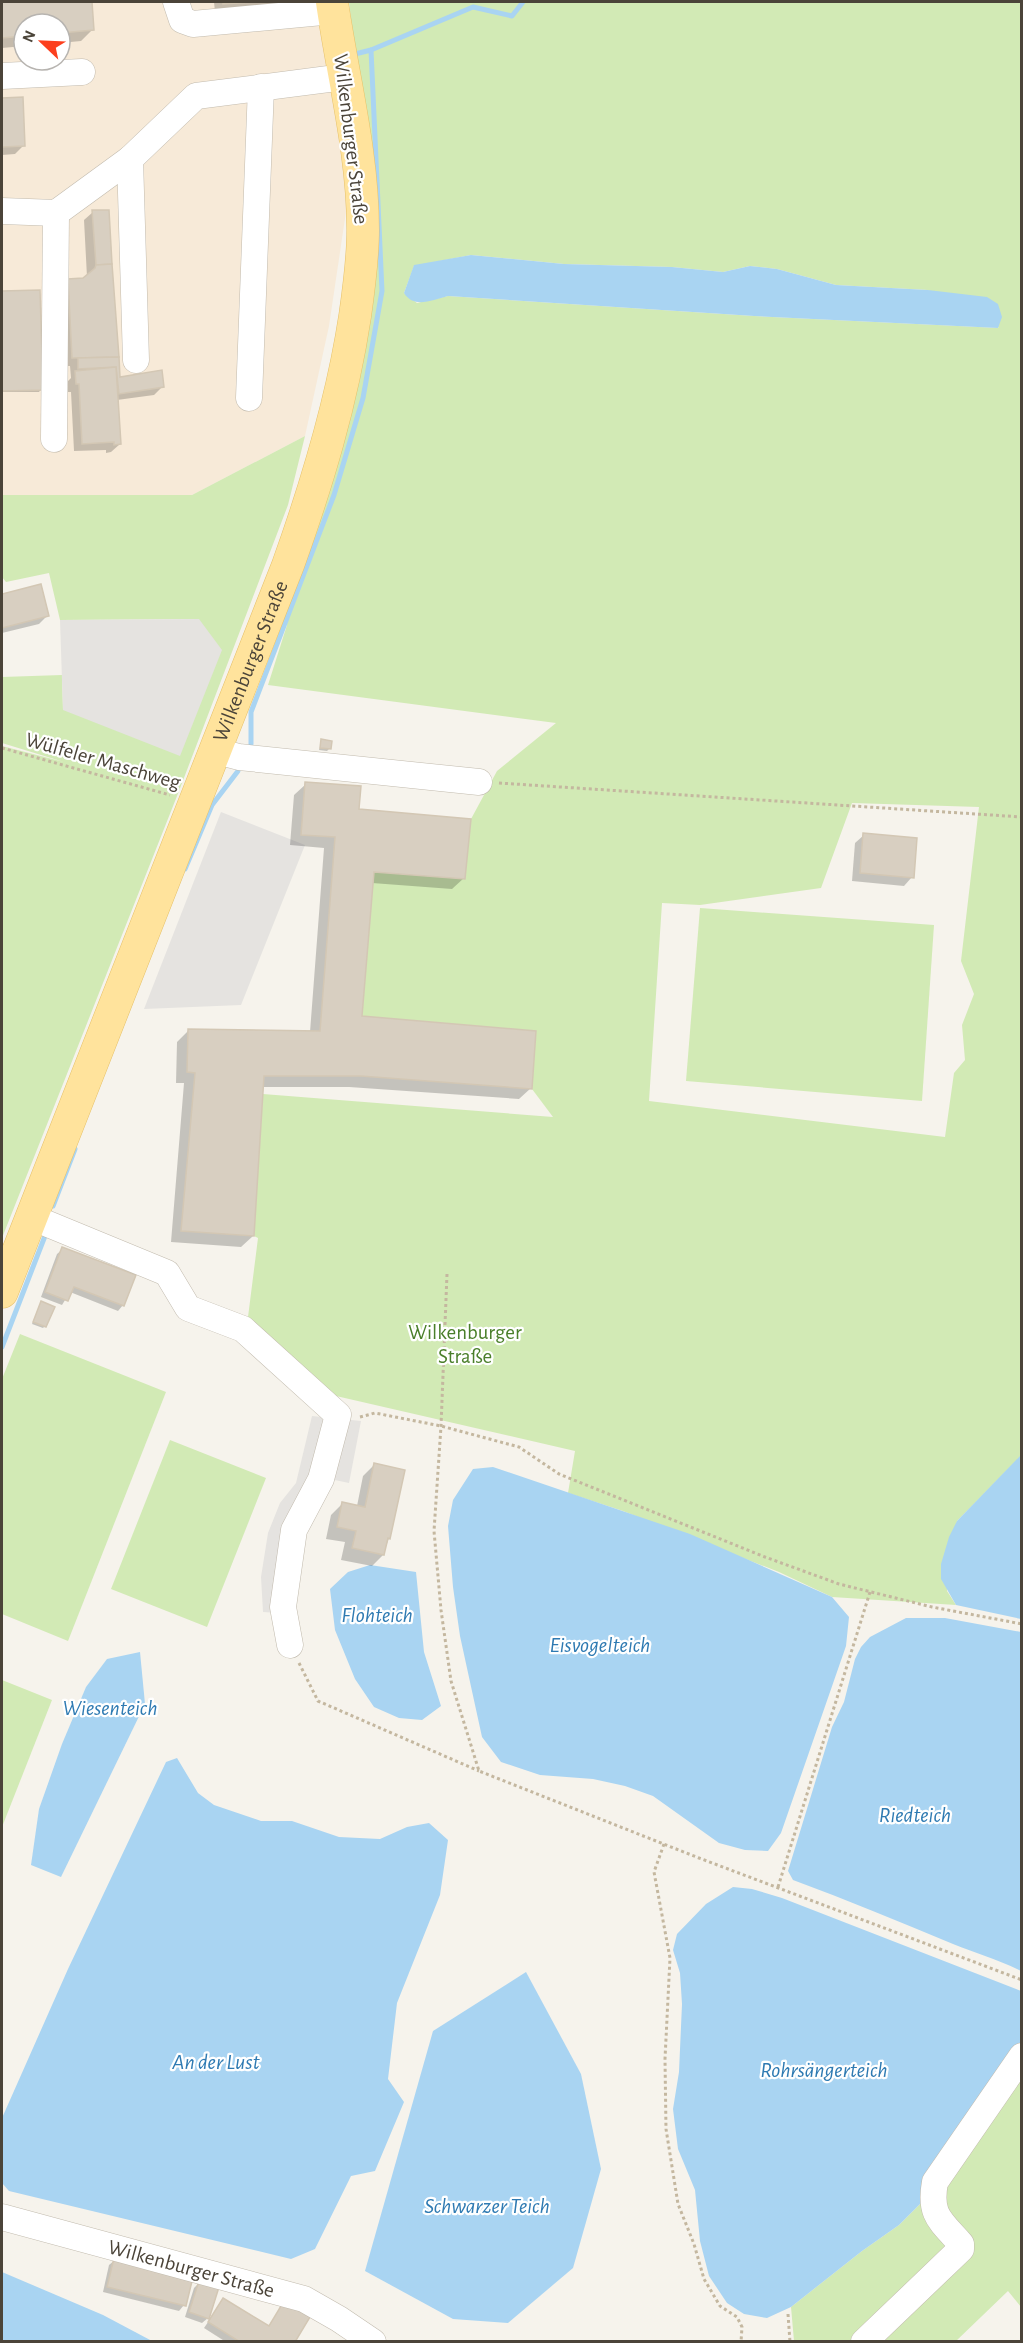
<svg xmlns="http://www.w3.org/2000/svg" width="1023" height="2343" font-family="'Alegreya Sans',sans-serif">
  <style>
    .commercial { fill: #f7ead8; fill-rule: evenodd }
    .green { fill: #d2eab5; fill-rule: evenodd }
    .parking { fill: #e5e3e0 }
    .water { fill: #a9d4f2 }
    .shadow { fill: #0003 }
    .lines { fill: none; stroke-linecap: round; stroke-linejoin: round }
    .stream { stroke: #a9d4f2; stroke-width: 5 }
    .building { fill: #d8cfc1; stroke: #d3c7b4; stroke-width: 1.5 }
    .minor-casing { stroke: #c2bbae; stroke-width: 27 }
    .major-casing { stroke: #e6c16a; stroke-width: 33 }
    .path { stroke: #c4b79f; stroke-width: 3; stroke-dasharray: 3 3; stroke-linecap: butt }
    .minor { stroke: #fff; stroke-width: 26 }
    .major { stroke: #ffe39c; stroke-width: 32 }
    .labels { text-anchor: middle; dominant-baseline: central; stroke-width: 4.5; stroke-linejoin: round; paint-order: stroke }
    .street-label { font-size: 21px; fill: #4b4439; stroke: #fff }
    .park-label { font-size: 21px; fill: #4a7f2a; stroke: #fff }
    .water-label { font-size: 22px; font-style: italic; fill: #2e7ab2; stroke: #fff }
  </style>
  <rect width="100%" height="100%" fill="#f6f3ec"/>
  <!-- commercial -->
  <path class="commercial" d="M2 2H349L361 111 329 326 305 436 192 495H2ZM24 24H60V60H24Z"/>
  <!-- green -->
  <g class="green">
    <path d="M349 2H1021L1022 1455 957 1521 947 1591 956 1605 832 1597 779 1572 623 1511 568 1493 575 1451 323 1393 247 1325 258 1238 254 1236 263 1094 553 1117 532 1089 536 1031 362 1016 374 872 471 819 497 771 556 723 268 685 287 625 268 617 333 428 361 111ZM471 255 564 264 672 267 723 272 750 266 777 269 836 285 928 290 999 328 754 316 448 296 417 303 404 293 414 266ZM852 803 979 807 961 961 974 994 962 1025 965 1060 954 1073 945 1137 649 1101 662 903 700 905 821 888Z"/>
    <path d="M305 436 288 505 179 791 2 1238V746L64 762 2 743V677L62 675 63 710 199 619 60 620 49 573 6 582 2 577V495H192Z"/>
    <path d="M700 908 934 925 922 1101 686 1081Z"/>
    <path d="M20 1334 166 1392 68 1641 2 1614V1379Z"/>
    <path d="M170 1440 266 1478 207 1627 111 1589Z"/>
    <path d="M2 1680 52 1700 2 1827Z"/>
    <path d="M1021 2061V2307L1008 2291 955 2342 794 2341 791 2307 862 2251 899 2225 925 2199 941 2192Z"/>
  </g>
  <!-- parking -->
  <g class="parking">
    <path d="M199 619 222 650 180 756 63 710 60 620Z"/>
    <path d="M221 812 305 845 241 1005 144 1009Z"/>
    <path d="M312 1416 361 1421 349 1483 330 1479 304 1537 293 1614 263 1612 261 1577 268 1533 280 1503 296 1483Z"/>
  </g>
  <!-- water -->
  <g class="water">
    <path d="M471 255 564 264 672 267 723 272 750 266 777 269 836 285 928 290 987 297 998 304 1002 317 998 328 754 316 448 296C432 300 414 309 404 293L414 265Z"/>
    <path d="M1021 1455V1619L956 1605 941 1579V1564L949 1537 957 1521Z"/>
    <path d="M493 1467 690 1534 832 1597 849 1617 846 1646 781 1833 768 1851 745 1850 719 1843 653 1796 625 1786 593 1779 540 1775 501 1762 482 1737 460 1636 453 1587 448 1526 453 1500 473 1469Z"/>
    <path d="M370 1565 416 1572 424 1652 441 1706 422 1720 399 1718 374 1707 355 1679 335 1630 330 1589 348 1572Z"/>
    <path d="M906 1618H945L1021 1632V1971C999 1960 976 1953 953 1944 900 1922 847 1900 793 1880L788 1871 832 1727 844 1702 855 1659 861 1647 870 1637Z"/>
    <path d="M140 1652 145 1704 61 1877 31 1865 39 1809 62 1744 86 1687 107 1659Z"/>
    <path d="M177 1758 198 1793 214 1805 261 1821H292L339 1837 380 1839 407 1827 429 1823 448 1840 440 1895 397 2003 388 2079 404 2102 375 2171 351 2176 315 2249 291 2259 9 2191 2 2183V2118L68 1969 166 1762Z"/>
    <path d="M733 1887 752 1889 782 1898 1021 1991V2043L925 2199 899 2225 862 2251 791 2307 767 2318 744 2314 727 2303 709 2276 700 2241 695 2190 678 2149 673 2109 679 2072 682 2004 680 1973 673 1950 677 1934 706 1904Z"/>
    <path d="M526 1972 581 2074 601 2169 573 2268 508 2323 453 2319 365 2271 433 2031Z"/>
    <path d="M2 2272 103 2315 152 2341H2Z"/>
  </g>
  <!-- shadow -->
  <g class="shadow">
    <path d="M2 2H90L92 30 81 41 60 43V24H24V46L2 48Z"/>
    <path d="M214 2H303L215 12Z"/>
    <path d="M21 98 23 146 15 154 2 155V99Z"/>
    <path d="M108 211 118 379 163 386 154 395 117 400 120 444 111 452 106 453V450L74 451 71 392H68V381L71 378 70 366H65L61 289 69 281 84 280 87 277 84 220 93 212Z"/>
    <path d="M39 291 41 389 39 392H2V292Z"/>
    <path d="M40 586 47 616 39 624 2 633V595Z"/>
    <path d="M322 741 329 749 327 751 319 750Z"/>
    <path d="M306 784 357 810 464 878 452 889 372 883 360 1017 531 1088 519 1099 349 1087H262L253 1236 241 1247 171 1242 184 1083H176L177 1042 188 1031 310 1032 324 848 290 845 294 795Z"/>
    <path d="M864 835 912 877 904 886 852 881 855 843Z"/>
    <path d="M63 1249 123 1305 118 1311 70 1292 62 1305 41 1297 57 1254Z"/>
    <path d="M40 1305 45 1326 43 1328 32 1324Z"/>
    <path d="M374 1465 389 1538 383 1555 372 1566 341 1560 345 1542 326 1539 331 1515 343 1503 357 1506 363 1476Z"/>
    <path d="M115 2260 184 2305 179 2311 103 2292 109 2265Z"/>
    <path d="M200 2282 208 2318 202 2323 185 2317 194 2288Z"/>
    <path d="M223 2300 268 2327 284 2303 294 2342H226L204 2328Z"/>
  </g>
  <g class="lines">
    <!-- stream -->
    <g class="stream">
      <path d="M355 54 371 50 473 7 512 16 523 2"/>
      <path d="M251 744V712L334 495 363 398 382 291 371 50"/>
      <path d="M185 869 212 805 238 771"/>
      <path d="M53 1206 75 1149"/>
      <path d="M2 1347 45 1236"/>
    </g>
  </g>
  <!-- building -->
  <g class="building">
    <path d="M2 2H92L94 30 60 33V24H24V36L2 38Z"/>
    <path d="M223 2H255L223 4Z"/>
    <path d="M23 97 25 146 2 147V98Z"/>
    <path d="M92 210H109L112 264 96 265Z"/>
    <path d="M112 264 119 357 72 358 68 279 83 278 95 268 96 265Z"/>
    <path d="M40 290 43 390 2 391V291Z"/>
    <path d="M119 357 120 377 162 370 164 387 119 394 116 367 78 369V358Z"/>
    <path d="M116 367 121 444 114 445V442L82 444 79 384H76L75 371Z"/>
    <path d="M41 584 49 616 2 628V594Z"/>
    <path d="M321 739 332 741 331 749 320 748Z"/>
    <path d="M305 782 361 786 359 809 471 819 465 879 374 872 362 1016 536 1031 532 1089 361 1076H264L254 1236 181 1231 195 1073 187 1072 188 1029 320 1031 335 837 301 835Z"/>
    <path d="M863 833 917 838 914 878 860 873Z"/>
    <path d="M62 1247 136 1275 124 1306 74 1287 68 1301 45 1292Z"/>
    <path d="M41 1301 55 1307 46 1327 33 1322Z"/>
    <path d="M374 1463 405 1470 390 1539 388 1538 384 1555 352 1548 356 1531 337 1527 342 1502 365 1507Z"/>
    <path d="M114 2258 193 2277 186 2306 107 2287Z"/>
    <path d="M199 2281 219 2287 209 2319 189 2312Z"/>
    <path d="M223 2298 269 2326 284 2301 310 2317 295 2342H240L208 2322Z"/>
  </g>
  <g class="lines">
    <!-- minor casing -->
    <g class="minor-casing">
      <g id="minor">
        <path d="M176 2 182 20 193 24 333 11"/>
        <path d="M2 76 82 72"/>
        <path d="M130 159 136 360"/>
        <path d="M2 211 56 213 130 159 196 96 344 77"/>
        <path d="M249 398 261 87"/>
        <path d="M54 439 56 213"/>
        <path d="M216 751 239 757 479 782"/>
        <path d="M31 1217 167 1273 188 1308 243 1329 338 1415 321 1479 294 1530 283 1607 290 1645"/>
        <path id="s1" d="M2 2217 304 2299 339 2319 373 2342"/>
        <path d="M864 2342 961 2249V2244C940 2220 929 2215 935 2182L1022 2056"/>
      </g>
    </g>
    <!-- major casing -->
    <g class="major-casing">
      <g id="major">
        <path id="s2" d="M2 1292 288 565C317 484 342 402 355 316 359 288 363 259 363 230 363 153 343 78 332 2"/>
      </g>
    </g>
    <!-- path -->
    <g class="path">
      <path d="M2 748 170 795"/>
      <path d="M499 783 1022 817"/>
      <path d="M447 1274 441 1426 434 1531 441 1610 451 1681 479 1771 699 1858 1022 1980"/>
      <path d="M360 1417 375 1413 441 1426 519 1447 559 1474 765 1557 839 1584 932 1607 1022 1624"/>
      <path d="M299 1663 318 1701 479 1771"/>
      <path d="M664 1844 654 1872 670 1958 665 2059 666 2129 678 2204 694 2244 704 2279 720 2306 737 2317 742 2327 741 2342"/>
      <path d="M778 1887 870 1592"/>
      <path d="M788 2314 790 2342"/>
    </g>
    <!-- minor -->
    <use href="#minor" class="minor"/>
    <!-- major -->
    <use href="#major" class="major"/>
  </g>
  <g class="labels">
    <!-- street labels -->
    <g class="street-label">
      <text transform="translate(351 139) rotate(83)">Wilkenburger Straße</text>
      <text stroke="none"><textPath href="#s2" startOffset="678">Wilkenburger Straße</textPath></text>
      <text transform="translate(103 761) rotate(16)">Wülfeler Maschweg</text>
      <text stroke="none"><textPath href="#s1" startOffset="196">Wilkenburger Straße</textPath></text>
    </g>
    <!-- park labels -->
    <g class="park-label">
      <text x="465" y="1332">Wilkenburger<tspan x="465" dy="24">Straße</tspan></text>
    </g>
    <!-- water labels -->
    <g class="water-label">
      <text x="377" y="1615">Flohteich</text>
      <text x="600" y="1645">Eisvogelteich</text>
      <text x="110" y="1708">Wiesenteich</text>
      <text x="915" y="1815">Riedteich</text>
      <text x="216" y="2062">An der Lust</text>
      <text x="824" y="2070">Rohrsängerteich</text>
      <text x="487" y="2206">Schwarzer Teich</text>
    </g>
  </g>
  <!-- border -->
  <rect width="1023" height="2343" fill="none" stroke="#4b4439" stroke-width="6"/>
  <!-- north arrow -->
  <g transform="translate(42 42) rotate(293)"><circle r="28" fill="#ffffff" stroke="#b7b4b0" stroke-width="1.5"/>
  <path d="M0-4.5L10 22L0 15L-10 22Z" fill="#fc3f1d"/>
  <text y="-9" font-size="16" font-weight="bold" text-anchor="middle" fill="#4b4439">N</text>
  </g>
</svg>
